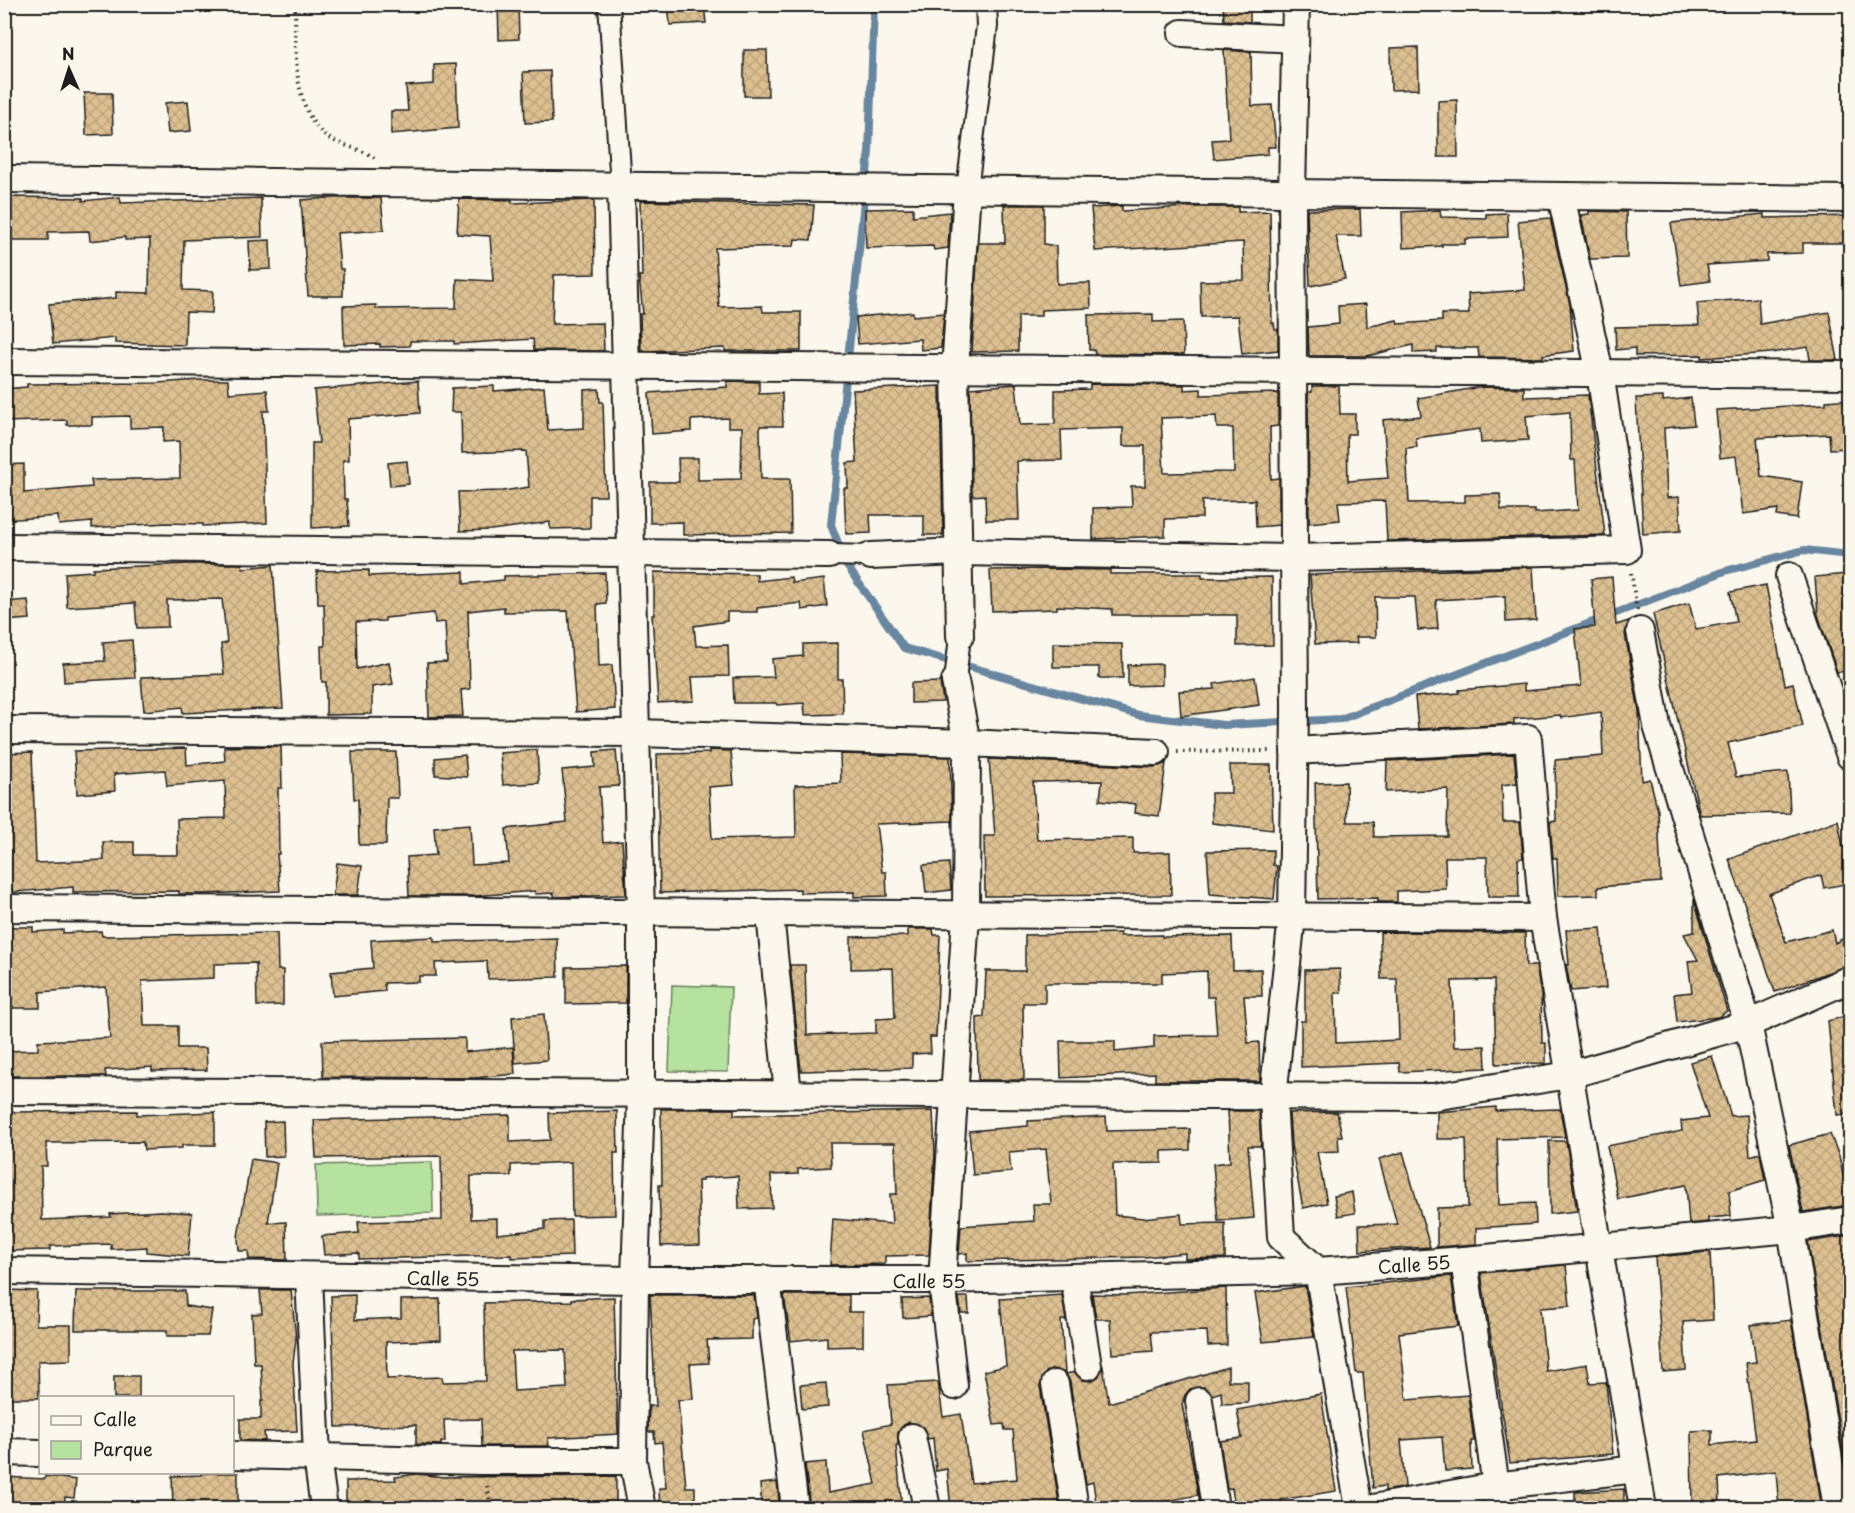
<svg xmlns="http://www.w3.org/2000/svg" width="1855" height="1513" font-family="'Playpen Sans',sans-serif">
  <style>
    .park { fill: #b6e2a0; stroke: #697f5e; stroke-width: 1.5 }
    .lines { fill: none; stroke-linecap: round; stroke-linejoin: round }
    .stream { stroke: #68869f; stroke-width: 8 }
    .building { fill: url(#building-cross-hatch); stroke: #1c1c1c; stroke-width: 1.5; fill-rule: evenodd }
    .pedestrian-casing { stroke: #1c1c1c; stroke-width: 24 }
    .minor-casing { stroke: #1c1c1c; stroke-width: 30 }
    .path { stroke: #1c1c1c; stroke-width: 4; stroke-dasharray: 1.5 4.5; stroke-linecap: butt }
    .pedestrian { stroke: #fbf7ec; stroke-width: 20 }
    .minor { stroke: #fbf7ec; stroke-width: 26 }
    .labels { text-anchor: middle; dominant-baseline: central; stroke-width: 5; stroke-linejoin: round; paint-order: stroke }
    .street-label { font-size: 18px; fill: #1c1c1c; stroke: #fbf7ec }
  </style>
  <defs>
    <pattern id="building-cross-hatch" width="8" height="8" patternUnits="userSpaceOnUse" patternTransform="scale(1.5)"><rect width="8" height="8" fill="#ddc091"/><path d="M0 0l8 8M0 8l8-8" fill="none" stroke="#bda47c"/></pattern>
  </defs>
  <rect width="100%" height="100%" fill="#fbf7ec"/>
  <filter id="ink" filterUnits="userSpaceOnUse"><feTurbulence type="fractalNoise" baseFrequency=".0167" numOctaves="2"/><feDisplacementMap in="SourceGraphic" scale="12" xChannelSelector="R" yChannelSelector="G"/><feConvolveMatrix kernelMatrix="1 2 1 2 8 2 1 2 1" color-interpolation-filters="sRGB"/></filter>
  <g filter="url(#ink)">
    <!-- park -->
    <g class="park">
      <path d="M672 985 731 987 728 1072 669 1071Z"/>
      <path d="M432 1162 433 1213 317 1216 316 1165Z"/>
    </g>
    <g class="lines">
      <!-- stream -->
      <path class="stream" d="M874 4 869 152 831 525 847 566 904 648 1138 715 1224 725 1341 719 1725 571 1804 550 1850 555"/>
    </g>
    <!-- building -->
    <g class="building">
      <path d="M498 4H518L519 39 499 40Z"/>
      <path d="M668 4H704L706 23 670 25Z"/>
      <path d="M1223 4H1250V22L1224 20Z"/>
      <path d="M1418 47 1419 89 1391 90 1390 48Z"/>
      <path d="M744 50H767L768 96H744Z"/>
      <path d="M1224 50 1251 52 1252 106 1272 105 1276 147H1268V154L1214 159 1212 140 1229 139Z"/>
      <path d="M456 64 458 128 391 134V111H408L406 86 434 84V65Z"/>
      <path d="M550 71 552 122 525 123 523 72Z"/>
      <path d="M84 93H112L113 134 86 135Z"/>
      <path d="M1457 100 1458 157H1438V101Z"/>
      <path d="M188 101 191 131 168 133 165 103Z"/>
      <path d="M9 197 83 198V201L120 197 121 203 261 198 262 237 184 240 183 290 213 291 212 313 186 312 185 345 115 343V338L53 344 49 304 116 298V292L149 293 150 239 125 240V237L90 241 89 231 48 232V240H9V222H4V199Z"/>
      <path d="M329 198H381L384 230 337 233 340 269H343V296H308L301 200Z"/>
      <path d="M459 199 512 200V203L594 200 595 274 554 275 552 324 603 323 604 351 534 350 533 339 454 344V341H410V346L380 347V344L344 345 343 306 376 305V309L456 308 457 279 493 281 490 236 457 234Z"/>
      <path d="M640 201 814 205 811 240 795 239 794 246 715 248 719 307 762 306 763 312H801V351H725V348L641 351 640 314H643L639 276H642Z"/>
      <path d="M1004 205H1044V244L1056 246 1057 284 1090 283 1091 308 1041 310V316H1018V351L972 352 978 243H1005Z"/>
      <path d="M1122 206V211L1188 207H1238V212L1270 211 1272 323H1274L1275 329H1278V350L1242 354 1238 316 1201 317 1200 281 1244 280 1243 242 1095 251 1091 208Z"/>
      <path d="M913 208V216L950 212 948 248 934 250 933 246 866 248 865 209Z"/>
      <path d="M1360 209 1361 236H1336L1345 279 1310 286 1307 210Z"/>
      <path d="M1440 210 1441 217 1486 218V214L1507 213 1508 237 1465 239V244H1441L1442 246 1403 248 1402 212Z"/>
      <path d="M1589 211 1626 212 1627 258 1590 259 1581 215 1589 214Z"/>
      <path d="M1764 214V218L1851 216V243H1803V253L1767 254V261L1707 265 1710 281 1681 285 1671 223Z"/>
      <path d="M1550 218 1570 305 1574 351 1543 355V358L1479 357 1478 348H1437V352L1413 353V345L1367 356H1309L1308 327 1339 324 1338 306 1366 304 1367 327 1397 320 1398 324 1442 321V314H1469L1468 294 1525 290 1518 221Z"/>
      <path d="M270 240 271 269 250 270 249 241Z"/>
      <path d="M1758 298 1760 324 1829 312 1838 360H1810L1808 347 1771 353 1702 358V355L1635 356V348L1616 350 1615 327 1699 325 1697 303Z"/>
      <path d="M913 312V316L944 313 941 348 921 350 920 339 858 344 856 317Z"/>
      <path d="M1153 314V322L1183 321 1184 355 1095 354 1094 350H1089L1088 315Z"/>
      <path d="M199 380H228L229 393 267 390 269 411H263L267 523 203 526V524L166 523 92 528V522L59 525 58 516 4 520V465L24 464V493L92 487 91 480 180 478 179 441 163 442 164 427 130 428V416L92 417V425H67V420L4 422V389L27 387V384L158 383Z"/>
      <path d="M418 381 420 413 348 419 349 460H343L344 499H347L349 526 312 528V443H319L314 390Z"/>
      <path d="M727 381 759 382V394L782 393 783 426H760L761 479H790L791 533 683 535V522L650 523V482H679L678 458H698V480L741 479 742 427H728V418L691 420V431L652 434 649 393 727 387Z"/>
      <path d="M1016 384 1020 425 1055 424V390L1090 389V384L1184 385V390L1201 389V395L1278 393V426L1270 427 1271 479 1279 478V525L1256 527 1255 500 1202 501V518L1165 519V536L1093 539V508L1132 507 1131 486H1145V446H1123V428L1061 430 1062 460 1017 461 1019 520H986L985 495 972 496 970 388ZM1216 416 1217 428H1233L1234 472 1164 473 1161 418Z"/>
      <path d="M494 386V391L544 387 548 430 584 428V390L599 389 600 402H603L606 496H590V528L550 529V522L491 530 460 531 458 492 503 491 529 487 526 451 462 453 461 412H451L452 388Z"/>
      <path d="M940 386 943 535H924V515H870L871 533 846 534 844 488H848L847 463 857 462 853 390Z"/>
      <path d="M1312 386H1339L1340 414H1355V434H1347L1348 481 1388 478 1383 420 1421 416 1418 398 1481 387 1524 388V397L1588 395 1605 535 1387 541 1385 501 1338 502 1340 520 1309 523 1308 392H1312ZM1570 412 1571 460H1575L1578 510 1535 513V510H1501L1500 494 1465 495V502L1409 503 1406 448 1417 447 1416 438 1480 429 1481 443 1528 440 1526 416Z"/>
      <path d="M1663 397V401L1691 398 1694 425 1664 428 1667 498 1679 497 1681 531 1643 534 1636 398Z"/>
      <path d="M1851 399V448L1830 449 1829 434 1757 438 1761 476 1802 482 1797 519 1777 516 1778 509 1743 514 1736 456 1720 458 1716 410 1826 404V401Z"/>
      <path d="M407 461 409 484 390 486 388 463Z"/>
      <path d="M188 564H242L243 568 273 565 283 708 183 713 182 707 144 711 141 677 224 674 221 644 227 643 222 599 167 600 168 627 137 628 135 603 67 607 65 573 93 571V568Z"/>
      <path d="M1533 567 1536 620 1506 622 1505 596 1436 600 1438 629 1418 630 1415 597H1375L1376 637H1356L1357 643 1315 644 1310 575Z"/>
      <path d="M1043 569 1110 570V574H1202V578L1272 577 1273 645 1237 646V615H1112V609L1057 606V609L992 611 990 570Z"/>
      <path d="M369 570V576L464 572V584L504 580V576L605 573 606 603 597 604 599 666 612 665 615 709 576 712 568 611 504 612V607L468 611 470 689 461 690 463 716 429 717 427 663 447 662 445 622 435 623 434 613 385 618V621L356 622 357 669 389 662 393 684 372 687V714L326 715V682H322L321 646H325L324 604H318L317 571Z"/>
      <path d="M654 572 757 574V581L791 577 792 583 824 579 827 606 802 610 801 603 757 608V612H727V621L694 626 696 646 728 645 729 676 692 677 694 701 658 703 652 615H654Z"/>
      <path d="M1847 574 1851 604V671L1837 672 1818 615 1815 577Z"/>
      <path d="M1612 577 1616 625 1629 621 1625 634 1639 711 1642 781 1650 779 1658 811 1661 882 1598 887V895L1558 896 1557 858H1553L1550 822 1556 821 1555 760 1603 756 1601 712 1561 718 1560 715 1514 719V724L1418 729 1415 697 1459 693V690L1524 684V691L1581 686 1575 629 1595 627 1591 579Z"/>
      <path d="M1766 585 1785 685 1793 683 1803 726 1728 743 1736 777 1788 772 1790 813 1700 815 1653 614 1689 603 1696 629 1736 622 1730 592Z"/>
      <path d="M28 600 30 619 4 621V602Z"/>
      <path d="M132 640 135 678 64 682 63 663 105 661 103 642Z"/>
      <path d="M838 643V679H842L843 714 805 715 804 703 777 705 776 703H734L733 678 774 677 772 659 803 656V644Z"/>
      <path d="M1053 643 1122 644 1123 678H1099V667H1053Z"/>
      <path d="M1162 664V685L1128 686V665Z"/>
      <path d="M1255 677 1259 705 1181 716 1179 691 1215 689 1214 684Z"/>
      <path d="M940 682 943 702 911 703V683Z"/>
      <path d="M281 746 282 788H278L279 854H277L280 891 201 894H179V891L73 892V887L4 893V753L32 752 36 863 104 860 103 842H134V855H178L177 819 226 818 225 781 167 786 165 770 114 774 115 791 77 794 74 751 186 748 187 765 225 761 224 747Z"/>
      <path d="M537 750 539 783 503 785 500 753Z"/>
      <path d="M616 750 619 786 599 787 603 843 622 841 626 895 554 897V893L535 894V891L474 896H409L407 857 436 855 434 827 470 824 472 865 509 863 506 829 567 822 562 770 595 767 594 752Z"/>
      <path d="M709 750 731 751 734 785 709 787 712 839 796 837 795 785 841 783 840 754 950 757 952 821 876 824 882 872H886L887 896 854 897V892L800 893V889L660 893 657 754 709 753Z"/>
      <path d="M352 752H396L398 798H387L386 845H359L358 799H354Z"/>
      <path d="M1514 754 1517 783 1502 785 1503 822H1520L1523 858 1518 859 1519 897H1488L1487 857H1445L1446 889 1397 891V902H1378V898L1318 899 1315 783 1346 782 1347 822H1373L1374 837 1447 836 1448 789 1386 792 1387 761Z"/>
      <path d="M465 755 467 777 435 775V758Z"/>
      <path d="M989 759 1155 767 1166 763 1159 816 1135 813 1136 804 1100 800 1102 781 1033 782 1037 840 1133 838V853L1170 852 1171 895 985 896 984 836H995Z"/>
      <path d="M1230 765H1271L1273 830 1212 823 1211 793H1231Z"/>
      <path d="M1838 820 1843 847 1851 846V883L1824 888 1821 875 1769 894 1786 942 1832 930 1835 943 1851 934V964L1775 992 1729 859Z"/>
      <path d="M1273 850V865L1277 866 1274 899 1210 894 1207 851Z"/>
      <path d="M337 863 362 866 358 895H333Z"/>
      <path d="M949 863 951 890 926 893 923 865Z"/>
      <path d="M1694 899 1727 1011 1718 1017 1677 1022 1674 994 1692 992 1688 961 1698 960 1684 934 1694 932Z"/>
      <path d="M4 927H33V932L63 930V933L101 931 102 936 277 933 278 970H283V1005L257 1006 256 963 214 964V978L142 981 144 1026H178V1048H206L207 1070 152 1071V1067L105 1070 106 1076H4V1051L38 1050V1041L110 1038 106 987 40 992V1008H4Z"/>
      <path d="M1601 928 1606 988 1571 991 1566 965H1569L1566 930Z"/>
      <path d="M908 929H933L934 935H940L936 1037H930L931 1053 912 1054V1068L801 1071 790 965H805L807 1035 876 1033V1019L895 1018 893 968 851 969V937L908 936Z"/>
      <path d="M1380 932 1525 933 1526 966H1536L1541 994 1542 1043H1546V1063L1496 1064 1494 980 1452 981 1454 1047 1485 1046 1486 1068 1400 1072 1399 1063 1301 1067V1021H1305V970L1340 969 1341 993H1335L1336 1043 1399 1040 1397 979H1381Z"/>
      <path d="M1120 933V936L1162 935V937L1232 936 1233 970 1261 969 1262 996H1244L1248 1043 1259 1042 1260 1081H1155V1073L1061 1078 1060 1041H1115V1052L1154 1048V1036L1217 1035 1214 997H1207V971L1162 973V983H1045V1003H1023L1024 1080H978L977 1018 984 1017 986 971H1025V935Z"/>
      <path d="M434 937V942L557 938 558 977 488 979 487 961 435 963 436 976H419V982L384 983 385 991 333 996 331 972 373 968 371 940Z"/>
      <path d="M626 966V1003L566 1004V967Z"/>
      <path d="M544 1014 547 1060 515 1063 512 1017Z"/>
      <path d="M1851 1014V1114L1837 1115 1828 1021Z"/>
      <path d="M465 1038V1052L513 1047 515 1074 475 1078 323 1077 322 1041Z"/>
      <path d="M1712 1056 1731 1116 1747 1115 1750 1156 1760 1153 1765 1180 1729 1191 1731 1216 1708 1218V1222L1689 1224 1686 1185 1618 1199 1607 1146 1682 1131 1681 1121 1708 1118 1690 1062Z"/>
      <path d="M1496 1107V1111L1560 1109 1565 1137 1497 1139 1499 1205 1535 1203 1536 1224 1476 1228V1244L1437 1247V1208L1468 1207 1466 1139H1437V1112Z"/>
      <path d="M661 1109H734V1115L933 1111 935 1153 929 1255 885 1256V1264L830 1265 833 1219 892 1224 890 1194H897L895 1143H830L831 1167 798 1169V1174L771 1175 772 1208 739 1209 738 1176 702 1178V1181H698L700 1245 661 1246 659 1185H662Z"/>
      <path d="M137 1111V1115L215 1112V1145H182V1148L144 1150 143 1142 46 1143 47 1166H41L42 1220 111 1217 110 1214 161 1211 192 1213 188 1256 147 1252V1247L111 1249V1244L50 1246V1250L4 1251V1112Z"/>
      <path d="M617 1111 618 1153H614L615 1215 572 1216 571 1162 511 1165V1176H471V1219L497 1218V1234L545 1229V1221L571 1220 572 1256 511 1258V1255L359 1259V1253L324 1255 322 1236 359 1233 358 1222 442 1220 441 1156 316 1158 314 1120 510 1115V1142L550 1140 549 1113Z"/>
      <path d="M1228 1111H1259L1261 1146H1248L1254 1218 1218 1221 1213 1164 1230 1162Z"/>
      <path d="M1337 1112 1342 1136H1338L1339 1151 1317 1152 1327 1203 1303 1208 1291 1145 1289 1113Z"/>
      <path d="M1106 1117 1107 1131 1190 1129V1150L1162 1151V1163L1113 1164 1115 1215 1143 1218 1181 1214 1182 1224 1225 1223V1258L1185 1259V1253L1145 1257 967 1261V1253L959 1254 961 1226 1034 1221 1033 1204H1051L1046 1149 1009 1152 1011 1172 973 1175 969 1131 1028 1126V1121Z"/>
      <path d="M283 1121 284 1156 265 1157 264 1122Z"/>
      <path d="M1830 1134 1839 1156 1850 1205 1803 1212 1789 1145Z"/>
      <path d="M1549 1141H1566L1577 1211 1550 1214Z"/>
      <path d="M1403 1152 1430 1247 1360 1251 1359 1225 1397 1224 1379 1159Z"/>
      <path d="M251 1159 277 1163 268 1223 286 1222 287 1260 249 1259 248 1251H239L238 1237Z"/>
      <path d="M1352 1192 1355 1213 1338 1216 1334 1196Z"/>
      <path d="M1851 1235V1498L1808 1242Z"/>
      <path d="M1710 1252 1713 1320 1683 1322 1686 1370 1663 1372 1655 1257Z"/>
      <path d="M1566 1265 1570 1306 1540 1308 1546 1371 1587 1364 1590 1383 1606 1382 1613 1454 1510 1463 1481 1273Z"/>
      <path d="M1451 1276 1458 1326 1399 1333 1407 1400 1468 1395 1474 1441H1471L1472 1469 1445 1471 1442 1437 1401 1440 1405 1487 1385 1491V1486L1373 1488 1363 1373H1356L1346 1287Z"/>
      <path d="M1305 1286 1314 1337 1263 1342 1255 1293Z"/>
      <path d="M1226 1288 1227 1345 1208 1346 1207 1331 1151 1332 1153 1351 1112 1354 1110 1319H1096L1092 1294 1125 1295Z"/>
      <path d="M8 1290 37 1291 36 1325H71V1360L38 1361 39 1398H8L6 1326H8Z"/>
      <path d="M260 1290H291L296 1339 293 1363 297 1431 264 1432 265 1441 240 1440V1419H261V1401H263L261 1364H254L252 1314 262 1313Z"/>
      <path d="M76 1291H185L186 1306 212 1310 208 1336H167V1330H75Z"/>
      <path d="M355 1295V1320L401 1318V1300L440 1299 441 1340 386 1342 387 1379 442 1377 443 1382 486 1381 484 1303 572 1301V1299L614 1297 618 1434 548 1438 549 1446H482L481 1419 444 1420 445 1442H441V1445L416 1444V1425L336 1427 331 1296ZM565 1350 567 1388 514 1391 512 1351Z"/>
      <path d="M650 1295H754L757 1318 752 1319V1339L707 1340 709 1363 690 1364 693 1399 678 1400 686 1487H695V1509H660L659 1488H666L662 1442 655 1443 654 1432H648L649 1406H656Z"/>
      <path d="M784 1295H849V1312H863V1346L827 1347V1337L791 1341Z"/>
      <path d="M1062 1295 1066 1320H1061L1065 1373 1053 1369 1046 1372 1040 1386 1060 1509H951L947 1469 936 1471 933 1438 928 1439 923 1427 909 1422 898 1432V1445L896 1446 902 1509H810L805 1464 826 1462 828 1493 876 1484 864 1430 891 1424 888 1385 938 1382 943 1417 961 1414 971 1483 1017 1479 1013 1430H1005L1004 1424 994 1425 984 1371 1006 1366 1000 1299Z"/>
      <path d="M959 1297H968L969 1313H961Z"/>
      <path d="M929 1298 931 1316 903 1318 902 1299Z"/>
      <path d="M1791 1320 1822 1509H1779L1776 1471 1719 1478 1720 1504 1692 1505 1691 1431 1712 1430V1445L1756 1440 1746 1363 1756 1362 1751 1325Z"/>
      <path d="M1103 1367 1109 1403 1228 1367V1381H1248V1403L1222 1404 1221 1392 1212 1395 1204 1387 1190 1389 1185 1395 1182 1404 1198 1495 1148 1505 1147 1502 1097 1509 1093 1482 1086 1484 1070 1382 1066 1374 1075 1372 1082 1380 1091 1381 1098 1377Z"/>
      <rect x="114" y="1376" width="25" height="22"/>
      <path d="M826 1383 828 1407 802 1409 800 1385Z"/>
      <path d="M1321 1394 1336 1491 1281 1500 1282 1509H1235L1232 1488 1227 1489 1220 1441 1242 1438 1237 1410Z"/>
      <path d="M201 1473H238V1509H173L172 1476 201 1475Z"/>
      <path d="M417 1474 444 1477 616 1476V1509H346V1481L396 1480 395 1477Z"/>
      <path d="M45 1476 76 1480 74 1498 65 1497 64 1509H34L35 1503 4 1502V1477L45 1479Z"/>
      <path d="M777 1482 780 1509H762L760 1484Z"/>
      <path d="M1624 1489V1509H1575V1492Z"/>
    </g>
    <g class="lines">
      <!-- pedestrian casing -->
      <g class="pedestrian-casing">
        <g id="pedestrian">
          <path d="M609 4 621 186"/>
          <path d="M967 190 987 26 986 4"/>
          <path d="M829 555 871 556"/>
          <path d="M955 681 960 636"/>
        </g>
      </g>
      <!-- minor casing -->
      <g class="minor-casing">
        <g id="minor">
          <path d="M1296 4 1292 193 1295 711 1292 916 1273 1098 1281 1237 1318 1271 1359 1508"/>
          <path d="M1182 33 1295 39"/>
          <path d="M4 179 1850 199"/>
          <path d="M621 186 641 913V1094L635 1280 633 1461 642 1508"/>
          <path d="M4 361 1850 375"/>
          <path d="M4 547 829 555"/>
          <path d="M871 556 959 552 1294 558 1627 550 1600 373 1561 196"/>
          <path d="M1789 576 1850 756"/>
          <path d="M1640 631 1657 726 1748 1024 1791 1229 1837 1508"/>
          <path d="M960 636 955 369 967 190"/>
          <path d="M4 730 636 733 967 743 1156 752"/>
          <path d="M1294 751 1528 738 1543 918 1643 1508"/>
          <path d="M4 908 1543 918"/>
          <path d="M770 914 788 1094"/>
          <path d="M4 1091 1433 1097 1569 1075 1748 1024 1850 979"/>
          <path d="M1464 1260 1499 1508"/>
          <path d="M4 1271 635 1280H942L1318 1271 1464 1260 1791 1229 1850 1220"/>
          <path d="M309 1276 317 1457 324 1508"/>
          <path d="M1074 1277 1088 1366"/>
          <path d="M767 1279 795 1508"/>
          <path d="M1055 1384 1075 1508"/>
          <path d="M954 1386 942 1280 966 916 967 743 955 681"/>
          <path d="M1199 1401 1215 1508"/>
          <path d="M912 1437 927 1508"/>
          <path d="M4 1452 40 1453"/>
          <path d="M232 1455 481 1461H633"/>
          <path d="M1373 1508 1495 1486 1636 1469"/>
        </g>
      </g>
      <!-- path -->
      <g class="path">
        <path d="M295 4C296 45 291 102 322 133 335 146 361 147 376 159"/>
        <path d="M1631 573 1637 610"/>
        <path d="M1177 752 1272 751"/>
        <path d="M487 1486 491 1508"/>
      </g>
      <!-- pedestrian -->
      <use href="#pedestrian" class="pedestrian"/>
      <!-- minor -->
      <use href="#minor" class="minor"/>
    </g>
  </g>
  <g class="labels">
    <!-- street labels -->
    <g class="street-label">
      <text transform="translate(1414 1264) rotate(-4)">Calle 55</text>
      <text transform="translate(443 1278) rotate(1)">Calle 55</text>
      <text x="929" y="1280">Calle 55</text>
    </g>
  </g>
  <!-- margin -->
  <rect width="1855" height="1513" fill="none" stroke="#fbf7ec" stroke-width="24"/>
  <rect x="12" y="12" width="1831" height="1489" fill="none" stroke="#1c1c1c" stroke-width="2" filter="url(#ink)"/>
  <!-- legend -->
  <rect x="39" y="1396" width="195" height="78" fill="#fbf7ec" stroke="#a29f99" stroke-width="1.5"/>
  <rect x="51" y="1416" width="30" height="9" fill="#fbf7ec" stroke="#a29f99" stroke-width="1.5"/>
  <text x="93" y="1426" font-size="18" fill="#1c1c1c">Calle</text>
  <rect x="51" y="1441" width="30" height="18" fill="#b6e2a0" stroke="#a29f99" stroke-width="1.5"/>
  <text x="93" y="1456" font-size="18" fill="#1c1c1c">Parque</text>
  <!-- north arrow -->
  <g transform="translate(69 69) rotate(357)" stroke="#fbf7ec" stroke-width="4.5" paint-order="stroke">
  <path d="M0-4.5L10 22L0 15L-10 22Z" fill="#1c1c1c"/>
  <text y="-9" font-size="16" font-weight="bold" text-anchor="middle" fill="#1c1c1c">N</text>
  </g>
</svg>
